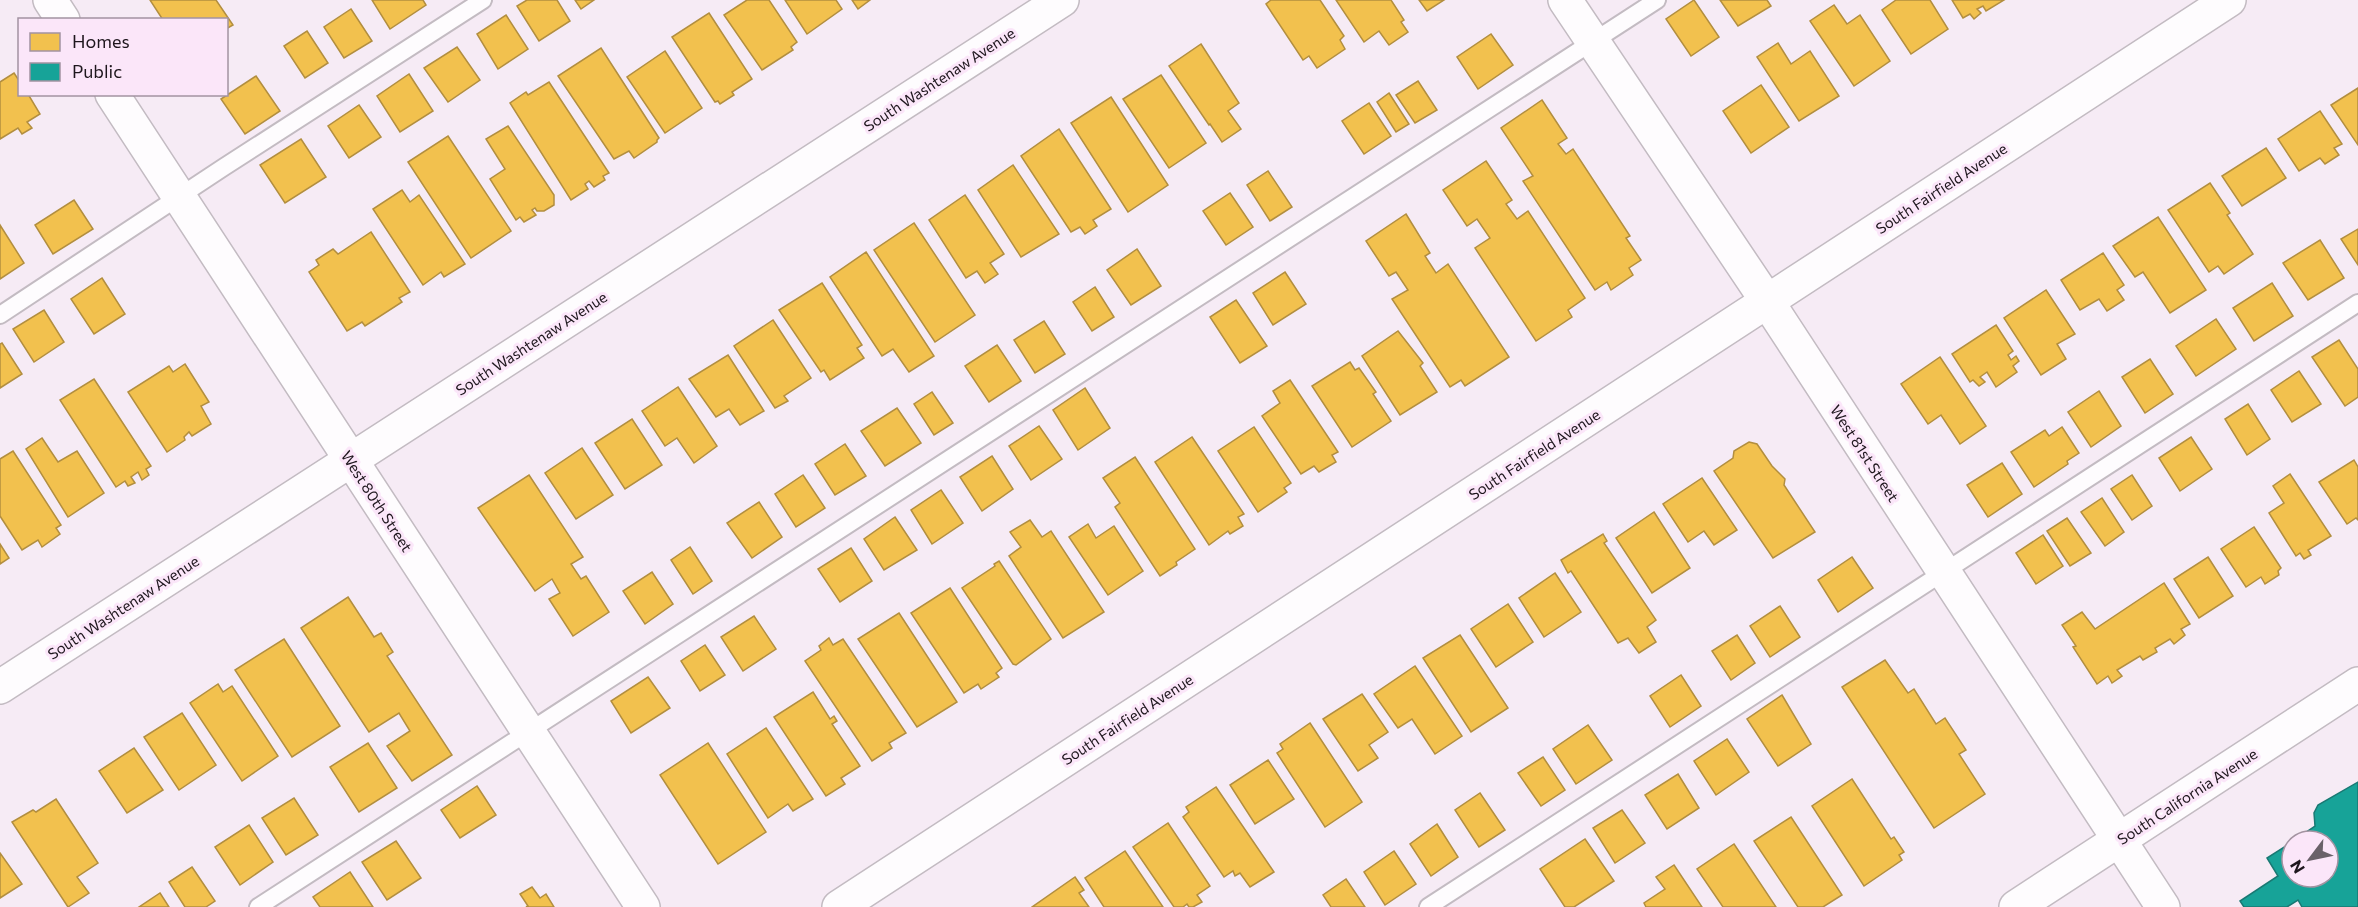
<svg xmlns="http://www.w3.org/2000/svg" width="2358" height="907" font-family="Commissioner,sans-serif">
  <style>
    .homes { fill: #f2c14e; stroke: #b28e3f; stroke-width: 1.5 }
    .public { fill: #17a398; stroke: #197973; stroke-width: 1.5 }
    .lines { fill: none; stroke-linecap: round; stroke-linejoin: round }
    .lane-casing { stroke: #c3bbc2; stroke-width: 20 }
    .street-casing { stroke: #c3bbc2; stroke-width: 36 }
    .lane { stroke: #fefcfe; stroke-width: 16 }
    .street { stroke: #fefcfe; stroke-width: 33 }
    .labels { text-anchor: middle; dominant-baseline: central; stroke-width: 6; stroke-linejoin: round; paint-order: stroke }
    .street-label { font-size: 15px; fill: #1e161d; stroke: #fbe6f9 }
  </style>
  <rect width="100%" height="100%" fill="#f6ebf5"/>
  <!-- homes -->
  <g class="homes">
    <path d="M150 0H216L233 25 226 29V20H163Z"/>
    <path d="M372 0H423L426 5 390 29Z"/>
    <path d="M527 0H557L570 21 539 41 517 6Z"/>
    <path d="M575 0H594L581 9Z"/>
    <path d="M747 0H769L797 42 791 47 793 50 762 70 724 15Z"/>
    <path d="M785 0H836L842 9 807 34Z"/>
    <path d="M852 0H870L858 9Z"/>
    <path d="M1271 0H1320L1344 36 1340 40 1345 49 1317 68 1309 56 1303 60 1266 4Z"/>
    <path d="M1336 0H1391L1404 20 1401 22 1408 32 1389 45 1379 31 1364 42Z"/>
    <path d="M1419 0H1444L1427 11Z"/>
    <path d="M1694 0 1719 37 1691 56 1666 19Z"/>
    <path d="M1720 0H1767L1771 6 1738 26Z"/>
    <path d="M1896 0H1930L1948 29 1911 54 1882 10Z"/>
    <path d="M1952 0H2004L1986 11 1983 6 1977 9 1981 13 1974 19 1970 14 1963 18Z"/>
    <path d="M1834 5 1847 24 1860 15 1890 61 1854 86 1810 21Z"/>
    <path d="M351 9 372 41 344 58 324 27Z"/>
    <path d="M709 13 752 79 732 92 734 95 720 104 718 101 715 102 672 37Z"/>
    <path d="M506 15 528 49 498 69 477 34Z"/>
    <path d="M307 31 328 63 305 78 284 46Z"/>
    <path d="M1491 34 1513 65 1478 89 1457 57Z"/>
    <path d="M1778 43 1791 64 1810 51 1839 96 1799 121 1757 57Z"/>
    <path d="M1201 44 1239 103 1228 111 1241 129 1222 142 1210 124 1209 125 1169 66Z"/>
    <path d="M457 47 480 80 448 102 424 68Z"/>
    <path d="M601 48 659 138 657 140V142L634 158 629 151 614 159 558 76Z"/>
    <path d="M665 51 702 108 665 133 627 77Z"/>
    <path d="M14 73 20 82V94H28L40 114 27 122 32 128 22 134 18 128 0 139V82Z"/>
    <path d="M409 74 433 111 400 132 377 96Z"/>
    <path d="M1161 75 1206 143 1169 168 1123 99Z"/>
    <path d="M256 76 280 111 245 134 221 99Z"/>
    <path d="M1418 81 1437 110 1415 123 1396 95Z"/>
    <path d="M549 82 609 173 603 176 605 180 594 187 589 181 585 184 588 189 571 200 510 103 526 92 528 95Z"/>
    <path d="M1761 85 1789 127 1751 153 1723 111Z"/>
    <path d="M2358 88V145L2331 105Z"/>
    <path d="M1389 93 1409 124 1396 132 1377 102Z"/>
    <path d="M1111 97 1168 185 1128 212 1071 123Z"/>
    <path d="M1542 100 1567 138 1558 144 1566 154 1573 149 1630 236 1626 238 1641 260 1629 268 1633 275 1611 290 1607 282 1595 290 1523 181 1533 176 1501 128Z"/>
    <path d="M1369 103 1391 136 1364 154 1342 121Z"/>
    <path d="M359 105 381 137 349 158 328 126Z"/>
    <path d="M2320 111 2342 144 2334 148 2339 155 2325 164 2320 158 2299 171 2278 139Z"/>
    <path d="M508 126 554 195V205L544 211H537L535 208 532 210 536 215 524 222 520 217 516 220 490 179 505 169 486 139Z"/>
    <path d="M1059 129 1111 209 1093 220 1097 226 1085 234 1080 227 1071 232 1021 156Z"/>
    <path d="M448 136 511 231 471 258 408 162Z"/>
    <path d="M301 139 326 177 285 203 260 165Z"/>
    <path d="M2266 148 2286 178 2242 206 2222 176Z"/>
    <path d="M1486 161 1512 200 1506 204 1517 219 1528 211 1585 298 1568 310 1572 317 1536 341 1475 248 1490 238 1477 219 1467 226 1443 190Z"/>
    <path d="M1013 165 1059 234 1021 257 978 190Z"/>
    <path d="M1268 171 1292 207 1270 221 1247 185Z"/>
    <path d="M2210 183 2230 213 2227 215 2253 254 2224 274 2218 266 2209 272 2168 210Z"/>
    <path d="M402 190 410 202 419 195 465 264 444 277 441 272 423 285 373 209Z"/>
    <path d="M1230 193 1253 227 1226 245 1203 211Z"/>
    <path d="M965 195 1004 254 990 263 998 274 985 283 977 271 966 278 929 220Z"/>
    <path d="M74 200 93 229 53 254 35 225Z"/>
    <path d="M1406 214 1430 253 1425 256 1436 273 1448 264 1509 357 1465 386 1461 380 1450 387 1392 299 1408 290 1396 272 1389 276 1366 241Z"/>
    <path d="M2158 217 2206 290 2170 313 2143 272 2135 277 2113 246Z"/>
    <path d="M914 223 975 315 935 342 874 250Z"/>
    <path d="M0 225 24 263 0 279Z"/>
    <path d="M2358 229V265L2341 239Z"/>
    <path d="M371 232 410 292 399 298 402 302 365 326 362 322 347 331 309 272 319 265 316 260 333 249 338 254Z"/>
    <path d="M2320 240 2344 278 2308 300 2283 263Z"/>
    <path d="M1137 249 1161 286 1131 305 1107 270Z"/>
    <path d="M866 252 934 356 909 372 893 349 882 356 830 277Z"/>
    <path d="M2103 253 2124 285 2117 290 2124 300 2107 311 2099 299 2080 310 2061 280Z"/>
    <path d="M1285 272 1306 304 1273 325 1253 293Z"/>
    <path d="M102 278 125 314 94 334 71 299Z"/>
    <path d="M822 283 862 345 857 348 864 358 830 380 824 370 821 372 779 310Z"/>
    <path d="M2272 283 2293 316 2254 341 2233 308Z"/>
    <path d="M1095 287 1114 317 1092 331 1073 302Z"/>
    <path d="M2046 290 2075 334 2057 344 2066 359 2041 375 2004 318Z"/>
    <path d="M1236 300 1267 346 1240 363 1210 317Z"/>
    <path d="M44 310 64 342 34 362 13 329Z"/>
    <path d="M2216 319 2236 349 2196 376 2176 346Z"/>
    <path d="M773 320 811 378 784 396 788 401 775 408 734 346Z"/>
    <path d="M1044 321 1065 354 1035 373 1014 340Z"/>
    <path d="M1996 325 2013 351 2008 355 2011 360 2016 356 2019 361 2013 366 2017 372 1996 387 1987 372 1980 377 1985 382 1979 386 1973 380 1970 382 1952 354Z"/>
    <path d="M1398 331 1423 363 1420 366 1437 392 1400 415 1362 356Z"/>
    <path d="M2339 340 2358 369V397L2345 406 2312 357Z"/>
    <path d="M2 343 22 374 0 388V344Z"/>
    <path d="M997 345 1021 381 989 402 965 366Z"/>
    <path d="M728 355 764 411 740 425 729 409 716 417 689 379Z"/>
    <path d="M1940 357 1986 426 1960 444 1941 415 1928 424 1901 384Z"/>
    <path d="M2150 359 2173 394 2145 413 2122 377Z"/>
    <path d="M1350 362 1355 370 1359 368 1376 392 1373 394 1391 421 1352 447 1312 386Z"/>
    <path d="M185 364 209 402 201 406 211 424 192 436 189 432 184 437 185 440 167 452 128 392 169 366 173 372Z"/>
    <path d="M2299 371 2321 404 2292 422 2271 390Z"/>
    <path d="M94 379 151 466 146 469 149 475 142 480 138 472 131 477 135 483 128 486 125 481 116 487 60 400Z"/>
    <path d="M1290 380 1338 452 1332 455 1336 462 1319 472 1314 466 1301 474 1262 416 1280 403 1273 391Z"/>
    <path d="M678 387 717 446 694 463 677 438 665 446 642 411Z"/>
    <path d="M1085 388 1110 428 1078 450 1053 410Z"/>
    <path d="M2099 391 2121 426 2091 447 2068 412Z"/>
    <path d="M932 392 953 423 934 435 914 404Z"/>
    <path d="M2248 404 2270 439 2247 455 2225 419Z"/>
    <path d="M897 408 921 443 885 466 861 431Z"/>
    <path d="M632 419 662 465 625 489 595 443Z"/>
    <path d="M1039 426 1062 459 1031 480 1009 446Z"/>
    <path d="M1254 427 1291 483 1284 488 1287 492 1258 512 1218 451Z"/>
    <path d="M2062 427 2079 453 2067 461 2068 464 2034 487 2011 452 2045 430 2049 436Z"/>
    <path d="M1192 437 1244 514 1238 517 1243 526 1230 534 1228 531 1209 545 1155 462Z"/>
    <path d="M2191 437 2212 469 2180 491 2159 458Z"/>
    <path d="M42 438 58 462 77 451 104 493 68 517 26 449Z"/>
    <path d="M1749 442 1757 444 1772 466 1785 479 1784 485 1815 532 1773 558 1714 471 1733 458 1734 451Z"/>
    <path d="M845 444 866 476 835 495 815 464Z"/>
    <path d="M582 448 613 495 576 519 545 473Z"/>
    <path d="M13 451 61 525 56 528 60 534 42 547 38 540 22 550 0 516V459Z"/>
    <path d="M992 456 1013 489 982 511 960 477Z"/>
    <path d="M1135 457 1195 549 1176 562 1177 565 1160 576 1115 507 1120 503 1103 478Z"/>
    <path d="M2354 460 2358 467V520L2356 518 2347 524 2319 482Z"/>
    <path d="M2002 463 2022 494 1988 517 1967 485Z"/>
    <path d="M2290 474 2331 536 2308 550 2311 555 2304 559 2300 553 2296 556 2269 513 2284 503 2273 486Z"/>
    <path d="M529 475 583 557 571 564 581 579 586 576 609 612 573 636 549 599 560 593 552 579 535 591 478 508Z"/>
    <path d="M803 475 825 508 796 527 775 494Z"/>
    <path d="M2132 475 2152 506 2132 520 2111 489Z"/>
    <path d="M1702 478 1737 530 1714 545 1704 531 1688 542 1663 504Z"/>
    <path d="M941 490 963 523 932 544 911 510Z"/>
    <path d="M2102 498 2124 532 2105 546 2081 512Z"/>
    <path d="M759 502 782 537 752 558 727 523Z"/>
    <path d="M1654 512 1690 568 1652 593 1616 538Z"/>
    <path d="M895 517 917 550 884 570 864 539Z"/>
    <path d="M2067 518 2091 553 2070 566 2047 531Z"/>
    <path d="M1030 520 1042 537 1051 531 1104 612 1063 638 1009 556 1021 547 1010 532Z"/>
    <path d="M1088 524 1096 538 1114 526 1143 571 1108 595 1069 537Z"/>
    <path d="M2254 527 2281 568 2278 571 2279 575 2265 584 2261 577 2246 587 2221 549Z"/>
    <path d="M1603 534 1607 541 1604 543 1656 620 1647 627 1656 642 1639 653 1628 638 1618 643 1571 571 1568 573 1561 560Z"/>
    <path d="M2043 535 2063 566 2036 584 2016 553Z"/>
    <path d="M0 544 9 558 0 564Z"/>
    <path d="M690 547 712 581 693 594 671 560Z"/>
    <path d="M851 548 872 581 840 602 818 569Z"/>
    <path d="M1852 557 1873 588 1838 612 1818 580Z"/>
    <path d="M2208 557 2233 596 2199 618 2174 579Z"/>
    <path d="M999 561 1051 639 1016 665 1013 664 962 588 995 566 994 564Z"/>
    <path d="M652 572 673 604 645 624 623 591Z"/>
    <path d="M1555 573 1581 612 1544 637 1519 598Z"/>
    <path d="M2164 583 2190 624 2181 629 2185 635 2174 644 2170 639 2155 648 2157 652 2143 660 2140 656 2117 670 2122 676 2112 683 2108 676 2097 684 2073 647 2076 646 2062 625 2082 612 2095 629Z"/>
    <path d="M950 588 1002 668 996 673 999 677 981 689 978 684 964 693 911 613Z"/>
    <path d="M348 597 374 637 381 633 393 652 387 656 452 755 412 781 387 746 410 731 399 713 369 732 301 628Z"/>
    <path d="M1508 604 1533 642 1496 667 1471 629Z"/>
    <path d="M1780 606 1800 637 1770 657 1750 626Z"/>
    <path d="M899 613 957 702 917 727 858 639Z"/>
    <path d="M754 616 776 649 743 671 721 637Z"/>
    <path d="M1460 635 1508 708 1471 732 1423 658Z"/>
    <path d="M1737 635 1755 663 1731 680 1712 651Z"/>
    <path d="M829 638 833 645 843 639 906 733 889 743 892 748 872 761 805 661 821 650 819 646Z"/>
    <path d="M284 639 340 726 292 757 235 670Z"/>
    <path d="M705 645 725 675 700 691 681 661Z"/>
    <path d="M1885 660 1908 693 1914 689 1936 724 1945 718 1966 750 1959 754 1985 794 1934 828 1842 687Z"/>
    <path d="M1415 666 1462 736 1435 754 1412 719 1398 728 1374 694Z"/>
    <path d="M1681 675 1701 706 1670 727 1650 696Z"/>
    <path d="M648 677 670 708 631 733 611 701Z"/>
    <path d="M218 684 223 692 232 686 278 756 242 781 190 703Z"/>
    <path d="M813 692 830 719 834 716 837 721 832 724 860 766 841 778 845 784 826 796 774 717Z"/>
    <path d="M1362 694 1388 732 1369 745 1378 758 1358 771 1323 719Z"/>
    <path d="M1782 695 1811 744 1778 766 1747 719Z"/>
    <path d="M182 713 216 765 179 790 144 737Z"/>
    <path d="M1310 723 1362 802 1325 827 1277 753 1283 749 1280 744Z"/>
    <path d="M1588 725 1612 760 1576 784 1553 749Z"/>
    <path d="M766 728 813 799 793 811 788 804 768 818 727 754Z"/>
    <path d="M1727 739 1749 772 1716 795 1694 761Z"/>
    <path d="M368 743 397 788 359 812 330 767Z"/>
    <path d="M708 743 766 832 718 864 660 775Z"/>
    <path d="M134 748 163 790 127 813 99 771Z"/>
    <path d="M1543 757 1565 790 1541 806 1518 773Z"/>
    <path d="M1268 760 1294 799 1255 824 1230 785Z"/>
    <path d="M1678 774 1699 808 1667 829 1645 795Z"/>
    <path d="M1852 779 1891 839 1894 837 1904 852 1899 855 1902 860 1864 886 1812 806Z"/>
    <path d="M477 786 496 815 460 838 441 810Z"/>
    <path d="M1216 787 1274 872 1250 887 1240 873 1235 876 1233 871 1224 877 1183 817 1189 812 1186 807Z"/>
    <path d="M1480 793 1505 830 1479 847 1455 810Z"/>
    <path d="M294 798 318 835 286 855 262 818Z"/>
    <path d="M56 799 98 863 77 877 89 893 68 907 12 822 33 810 36 812Z"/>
    <path d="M1622 810 1645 843 1615 863 1593 828Z"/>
    <path d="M1791 817 1842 895 1823 907H1798L1754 841Z"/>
    <path d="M1168 823 1210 886 1197 895 1202 902 1193 907H1189L1187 904 1183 907H1174L1133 847Z"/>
    <path d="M1437 824 1458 857 1431 876 1410 844Z"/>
    <path d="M249 825 273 862 240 885 215 847Z"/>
    <path d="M1585 839 1614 881 1574 907H1565L1540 869Z"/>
    <path d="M396 841 421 878 387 900 362 862Z"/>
    <path d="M1734 844 1776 907H1723L1697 869Z"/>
    <path d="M1125 851 1163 907H1104L1085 878Z"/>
    <path d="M1394 851 1416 884 1385 905 1364 872Z"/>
    <path d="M0 853 22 884 0 898Z"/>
    <path d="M1674 865 1702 907H1646L1644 903 1665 889 1656 877Z"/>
    <path d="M192 867 215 901 206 907H185L169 882Z"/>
    <path d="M350 872 373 907H320L313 897Z"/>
    <path d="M1075 877 1084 890 1079 893 1089 907H1032Z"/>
    <path d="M1346 879 1365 907H1331L1323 895Z"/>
    <path d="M532 887 540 898 546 894 554 907H526L528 906 520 894Z"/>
    <path d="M160 893 169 907H139Z"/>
  </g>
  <!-- public -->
  <path class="public" d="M2358 782V907H2302L2298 900 2287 907H2244L2240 901 2278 876 2267 858 2292 842V877H2328V841H2293L2315 826 2314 813 2318 805Z"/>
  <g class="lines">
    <!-- lane casing -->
    <g class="lane-casing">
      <g id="lane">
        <path d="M0 315 224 167 483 0"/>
        <path d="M258 907 1657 0"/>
        <path d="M1428 907 2358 303"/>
      </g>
    </g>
    <!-- street casing -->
    <g class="street-casing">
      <g id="street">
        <path d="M50 0 63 20"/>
        <path d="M1565 0 1767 301 2163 907"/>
        <path d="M112 94 643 907"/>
        <path d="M0 687 1062 0"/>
        <path d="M839 907 2229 0"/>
        <path d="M2016 907 2358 684"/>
      </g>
    </g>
    <!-- lane -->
    <use href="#lane" class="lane"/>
    <!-- street -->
    <use href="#street" class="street"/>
  </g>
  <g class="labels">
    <!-- street labels -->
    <g class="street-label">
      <text transform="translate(939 79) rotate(-33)">South Washtenaw Avenue</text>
      <text transform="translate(1941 188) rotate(-33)">South Fairfield Avenue</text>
      <text transform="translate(531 343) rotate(-33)">South Washtenaw Avenue</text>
      <text transform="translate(1865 453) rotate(57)">West 81st Street</text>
      <text transform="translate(1534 454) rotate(-33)">South Fairfield Avenue</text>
      <text transform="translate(377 501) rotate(57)">West 80th Street</text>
      <text transform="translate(123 607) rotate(-33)">South Washtenaw Avenue</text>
      <text transform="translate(1127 719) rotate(-33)">South Fairfield Avenue</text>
      <text transform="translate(2187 796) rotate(-33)">South California Avenue</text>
    </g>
  </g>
  <!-- legend -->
  <rect x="18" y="18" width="210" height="78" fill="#fbe6f9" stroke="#a393a1" stroke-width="1.5"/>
  <rect x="30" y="33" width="30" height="18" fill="#f2c14e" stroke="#a393a1" stroke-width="1.5"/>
  <text x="72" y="48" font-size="18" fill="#1e161d">Homes</text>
  <rect x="30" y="63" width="30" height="18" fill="#17a398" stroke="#a393a1" stroke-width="1.5"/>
  <text x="72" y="78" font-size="18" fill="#1e161d">Public</text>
  <!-- north arrow -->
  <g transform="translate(2310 859) rotate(238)"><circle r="28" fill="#fbe6f9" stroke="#a393a1" stroke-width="1.5"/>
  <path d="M0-4.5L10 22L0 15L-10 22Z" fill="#6a6169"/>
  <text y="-9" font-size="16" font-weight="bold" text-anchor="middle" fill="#1e161d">N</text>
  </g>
</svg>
